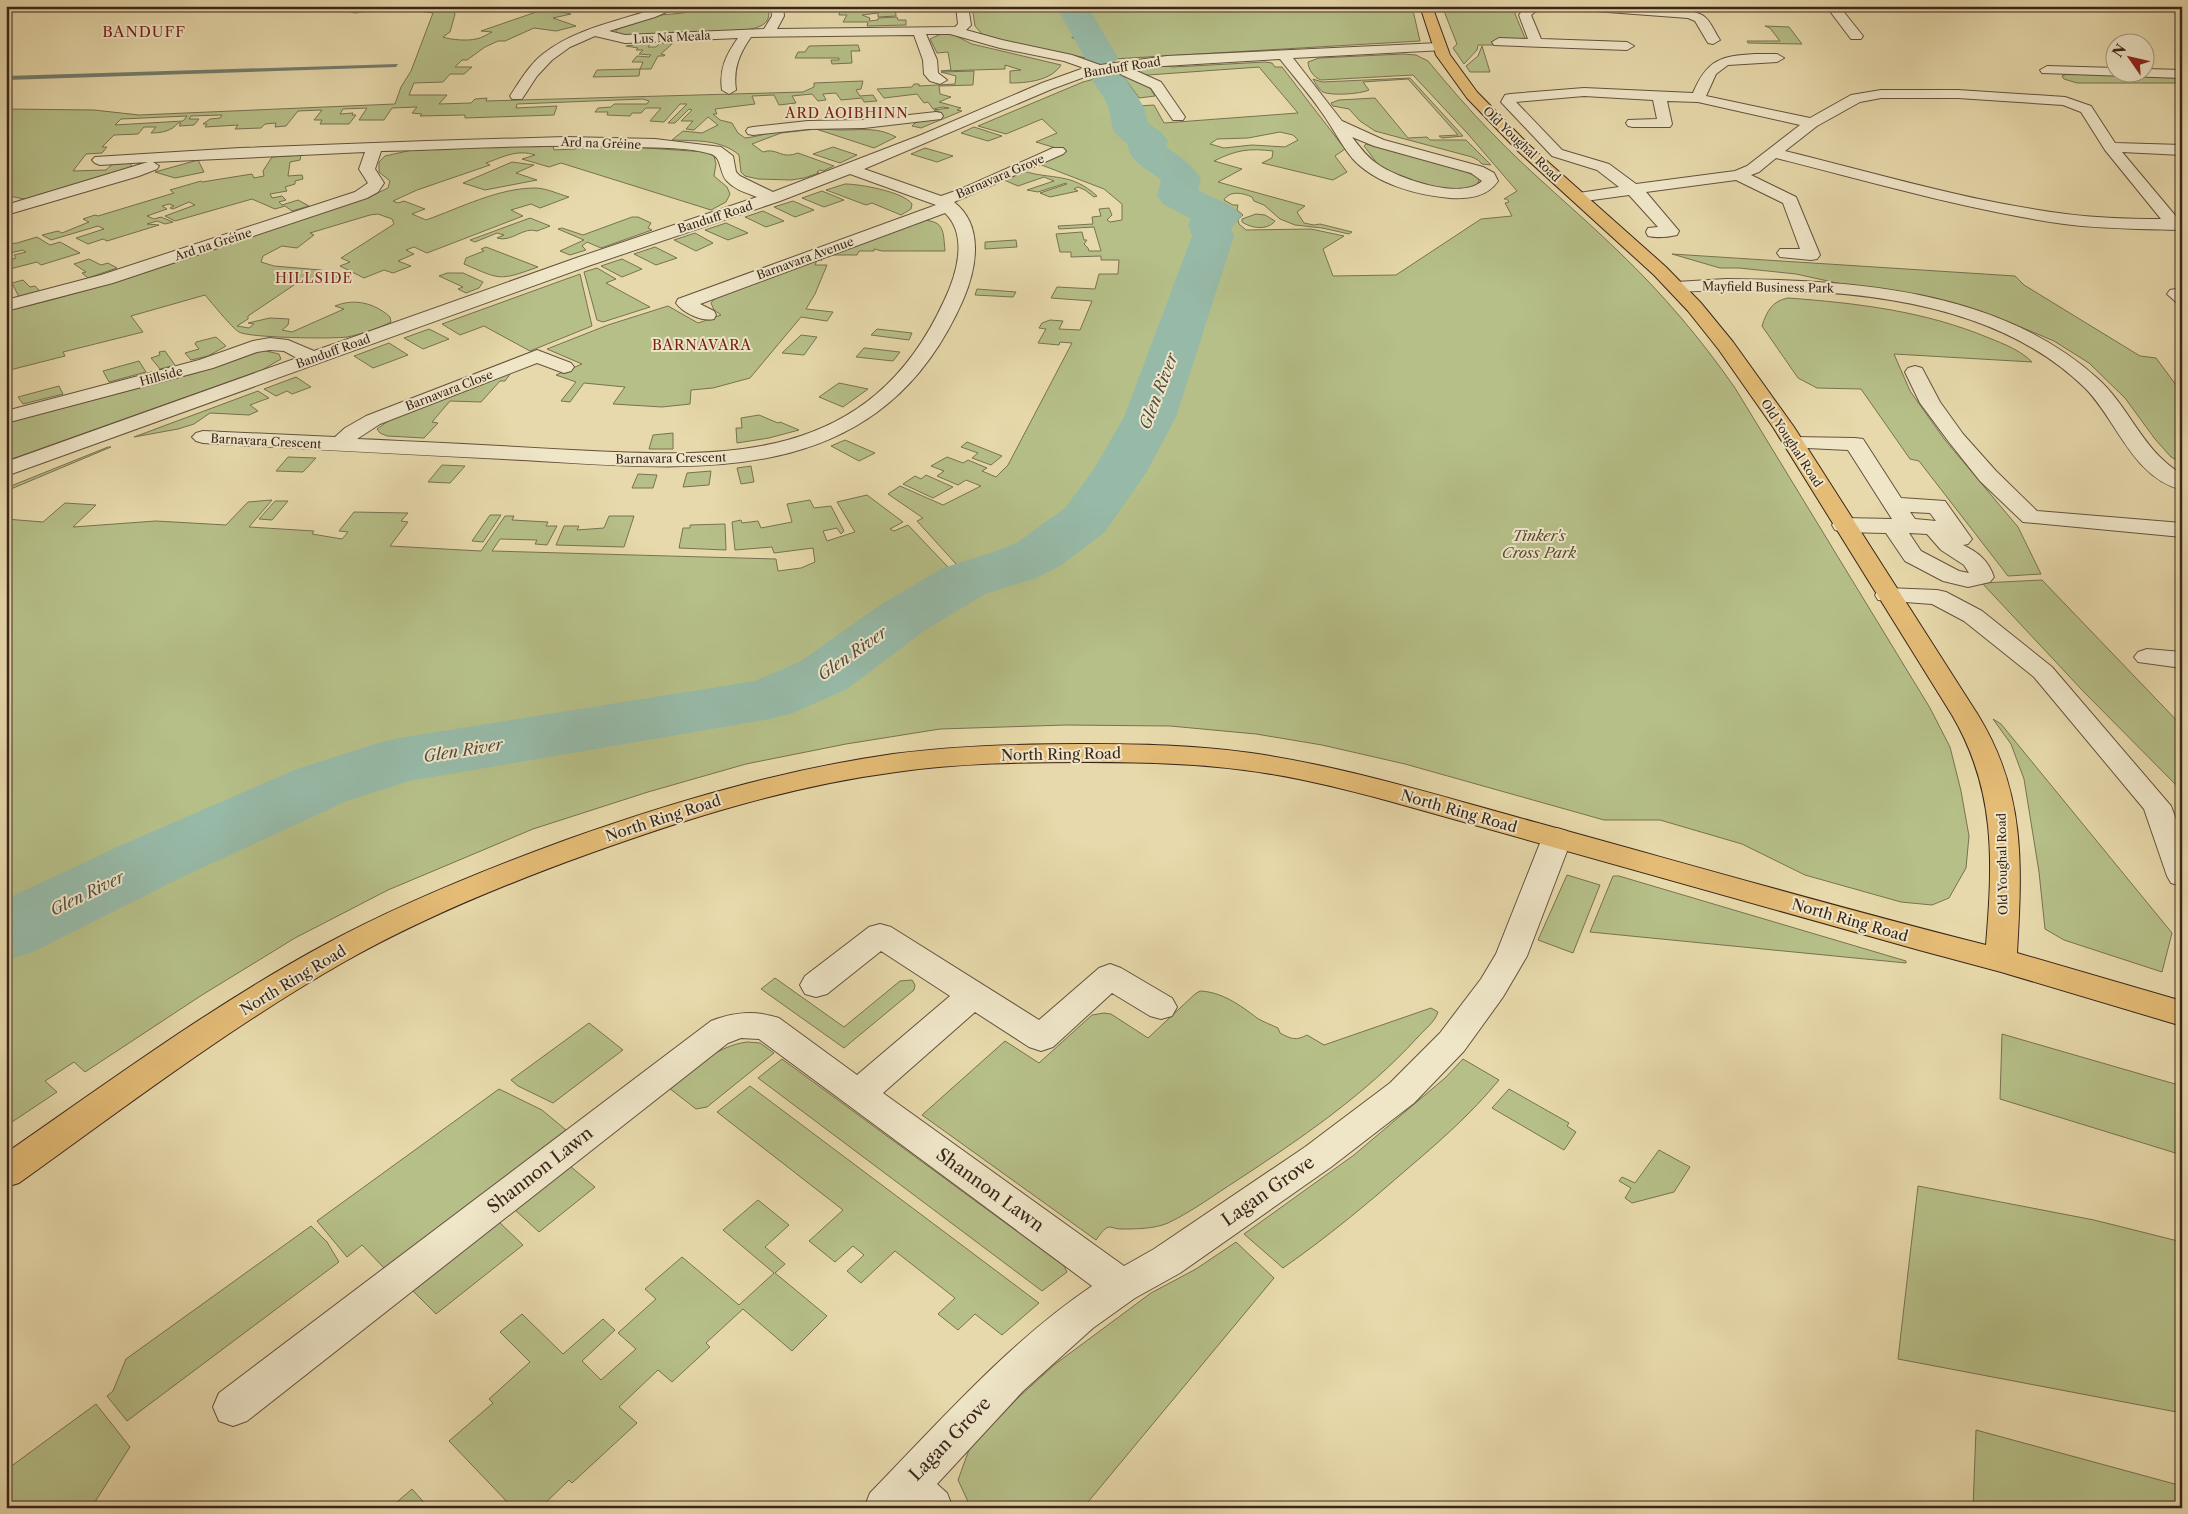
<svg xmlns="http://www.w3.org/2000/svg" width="2188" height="1514" font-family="'Libre Caslon Text',serif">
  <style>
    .green { fill: #b6bf88; stroke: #787252; fill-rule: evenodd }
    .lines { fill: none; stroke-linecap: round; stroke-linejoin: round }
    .stream { fill: #727e70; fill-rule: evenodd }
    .river { fill: #97baa8; fill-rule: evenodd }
    .minor-casing { stroke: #65523f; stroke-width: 2 }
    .major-casing { stroke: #3a251b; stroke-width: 2 }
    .minor { fill: #efe6c8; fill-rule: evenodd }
    .major { fill: #e4bc76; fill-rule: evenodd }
    .labels { text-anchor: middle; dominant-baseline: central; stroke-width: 4; stroke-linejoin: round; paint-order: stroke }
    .far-street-label { font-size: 12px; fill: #3a251b; stroke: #efe6c8 }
    .far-neighbourhood-label { font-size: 14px; letter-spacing: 1px; fill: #7a1f14; stroke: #efe6c8 }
    .far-quarter-label { font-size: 15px; letter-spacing: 1px; fill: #7a1f14; stroke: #efe6c8 }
    .park-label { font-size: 15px; font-style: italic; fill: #594c36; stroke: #efe6c8 }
    .street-label { font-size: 15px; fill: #3a251b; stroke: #efe6c8 }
    .water-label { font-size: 16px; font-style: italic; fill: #514a3e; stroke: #efe6c8 }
    .near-street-label { font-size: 18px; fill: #3a251b; stroke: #efe6c8 }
  </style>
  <rect width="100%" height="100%" fill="#e7d9ab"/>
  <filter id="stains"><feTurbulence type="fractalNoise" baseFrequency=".004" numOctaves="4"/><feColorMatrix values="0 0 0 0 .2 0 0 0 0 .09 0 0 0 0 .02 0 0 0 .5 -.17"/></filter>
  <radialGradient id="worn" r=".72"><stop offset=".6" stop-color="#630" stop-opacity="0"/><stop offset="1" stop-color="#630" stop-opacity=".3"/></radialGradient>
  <!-- green -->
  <g class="green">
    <path d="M322 6H401L355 13 347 11V8Z"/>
    <path d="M410 6 453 9 455 14 450 32 443 37C451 40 468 41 476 39 482 38 488 34 492 32L481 31 542 10C552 12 560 11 571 14L553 18 576 26 556 31 534 28 505 41H498L485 47 467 60H462L455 67H472L464 74H450L443 82 414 83 409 95H447L439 104 471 103 475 99 487 98 486 101 803 92 814 87V83L863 81 861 89 856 90 860 96 873 95 877 101 864 102 862 98 841 100 836 93 823 94 826 100 818 101 812 94 792 96 796 103 779 105 774 95 752 96 755 104 715 109 717 114H713L720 120 732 123 738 133 745 138C764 136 780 128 801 128 814 128 829 130 843 130 863 130 878 127 896 137L874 148 816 129 781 133 752 144 763 152C777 147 781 160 798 153L834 166 823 171 820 170 817 172 819 173 804 178 791 180 758 179 745 176 741 172 739 155C721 139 695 141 672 140L683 131 702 133 718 125 708 117 694 130 686 129 693 121H681L692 110 689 109 675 123H668L687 104H680L664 122 650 121 661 108H646L641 113H632L630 116 607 115 608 112H595L598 108 611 107 614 104H647L649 101 643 99 517 104 516 108 557 106 554 115 465 118V115L420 116 422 114 412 113 417 107 392 108 384 120H359L367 108 343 109 340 114 353 113 352 115H356L349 124H320L322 120H314L322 110 298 111 286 126 275 127 276 123 265 124 261 128 235 129 238 125 205 127 207 124H203L210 119 220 118 222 115 191 116 189 119H199L194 125 179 126 181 123H178C172 131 161 133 151 133L156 127H144L138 134 114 135 102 147H107L102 153 86 154 73 171 106 170C113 162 119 162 129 163L132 166 124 171 29 199C21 200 13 195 6 197V109L94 110 139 115 395 104 401 87 411 71 433 13 404 9ZM187 116 183 121 115 125 121 119Z"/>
    <path d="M697 6H767C774 24 759 28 745 30L627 36 616 33V30L621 28 661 15 683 13 698 7Z"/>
    <path d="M870 6H895L896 16 878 17V13L862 15 870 18 869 21 878 20V18L897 17 898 20H906V25L867 26 868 22H843L847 15H839L840 9Z"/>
    <path d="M972 6H1412L1420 41 1096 60 999 40 983 35 975 26Z"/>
    <path d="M1442 6H1520L1516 9 1515 14 1525 38 1522 40H1495L1496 45H1478L1477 50 1464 64 1453 48 1457 44Z"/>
    <path d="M1765 26 1789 27 1802 44 1748 43 1747 41H1780L1770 28Z"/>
    <path d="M941 34H952L972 44 1061 65C1051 81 1026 83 1010 83V71L1021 70 1005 65V69L941 71 951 70 948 52 937 53 930 39Z"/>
    <path d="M651 43 648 47H656L660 43H673L661 54 665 55 664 56H658L651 69H640L639 76 593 77 597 70 640 69 643 62H632L637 56 649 57 651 55 639 54 643 50H636L638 48 626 46Z"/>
    <path d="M858 45 860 51H851L852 63 832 64 831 60H839V58H795L798 52H805L809 46Z"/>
    <path d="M1482 46 1490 72H1470L1466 66 1478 56Z"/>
    <path d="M1403 54 1416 55 1428 61C1448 85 1469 110 1491 132 1531 174 1577 211 1619 252 1662 293 1701 339 1735 388L1930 708 1950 747 1961 791 1969 836 1966 868 1949 898 1932 905 1901 902 1805 875 1742 844 1660 820H1604L1405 764 1322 745 1256 734 1170 726 1066 725 940 729 846 744 746 764 648 792 533 829 388 890 295 938 202 995 85 1072 74 1062 45 1081 57 1092 6 1126V519L43 522 65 503 96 505 73 527 156 521 226 525 248 502 272 500 249 527 314 531 312 534 342 539 348 532 339 531 354 512 408 513 401 521 408 522 390 546 481 551 505 516H514L512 520 548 522 546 526H557L547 545 535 544 537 540 500 539 492 551 776 559 778 571 801 568 815 562 813 548 774 553 772 547 735 550 732 522 741 520 742 523 758 521 761 528 792 522 787 504 810 500 814 508 831 506 844 531 841 534 837 528 823 531 827 541 855 532 837 502 867 495 903 522 890 529 894 531 908 525 947 566 963 590 976 586 917 521 923 518 888 494 900 486 943 505 981 486 966 480 958 485 937 476 944 471 931 466 947 457 963 463 968 460 987 468 982 471 996 477 1008 465 1072 343 1060 342 1059 345 1038 343 1046 329 1039 328 1042 323 1050 320 1063 321 1059 329 1080 330 1092 301 1051 298 1057 287 1095 289 1099 274H1118L1119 260H1101V256L1071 257V252H1060L1056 234 1082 232 1084 240H1087L1084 244 1088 248 1089 251H1101L1094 227 1059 229 1058 226 1093 224 1092 217 1101 216 1099 209 1109 208 1112 215 1107 220 1110 222 1122 220V204L1104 189 1039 164 1066 151 1036 142 1057 133 1042 119 1006 134 978 126 1083 82 1098 78 1121 79 1138 106 1154 105 1164 123 1298 113 1259 67 1148 75 1136 73 1139 72V69L1166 66 1173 67 1265 62 1272 63 1275 67H1282L1345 149 1335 156 1347 172 1333 180 1262 163 1272 158 1273 151C1249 148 1236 150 1214 161L1242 169 1218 182 1305 206 1297 212 1304 223 1314 225 1320 224 1352 232 1349 234 1322 228 1295 225 1280 219 1264 205 1254 201 1252 197C1243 193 1230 190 1224 200L1233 205H1238L1237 210 1243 215 1238 220 1239 224 1246 230 1311 229 1344 236 1323 249 1333 276 1396 275 1481 219 1512 216 1505 203 1509 202 1507 199H1504L1517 191 1468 134 1413 75 1321 80C1314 78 1308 69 1308 62L1319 58ZM1280 132 1293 135 1298 140 1285 147 1252 145 1224 148 1210 144 1217 139 1248 138Z"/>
    <path d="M974 71 973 85 939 86 940 94 951 97 939 102 961 108 957 110 962 111 921 128 912 126 915 123 942 113 934 110 949 108 943 107 933 109 928 102 924 103 917 94 884 98 877 89 912 87 914 84H919V86L955 84 956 76 941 72Z"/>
    <path d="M2067 74 2182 77V83H2077L2064 79 2062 76Z"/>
    <path d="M1127 75 1149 86 1155 96 1139 98 1123 76Z"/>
    <path d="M1410 78 1463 136 1442 138 1439 136 1458 135 1408 79 1363 82 1369 90C1361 94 1331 96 1323 92 1319 90 1316 84 1313 79L1322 82Z"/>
    <path d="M1375 98 1408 138 1427 137 1430 140H1466L1491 165 1482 164 1478 160 1472 157 1375 131 1360 121 1349 109 1333 106 1331 103 1339 100Z"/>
    <path d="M974 127 1002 136 988 141 961 133Z"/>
    <path d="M587 144 706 152 714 156 716 164 714 176 727 187 730 194 726 202 711 210 561 163 549 167 522 159 535 155C517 149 503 157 486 163L490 165 417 190 393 201 398 203 404 201 425 209 412 214 426 220C460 208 498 188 535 188 546 188 558 194 569 197L540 208 531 204 511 210 523 216 427 253 414 247 406 250 414 254 398 261 411 266 393 273 384 270 364 278 340 266 350 262 341 258 394 224 392 219 378 214 370 215 310 233 314 235 297 248 282 246 263 256 261 262 274 266 321 270 345 280C325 291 317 277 297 283L248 316V319L237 326 249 328 254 324 248 323 270 318 289 319 288 325 282 330 292 332 344 309 335 306C354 298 375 303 390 317L391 322C377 329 362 334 347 337 333 339 249 338 239 332 232 328 212 303 205 295L131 316 143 332 63 352 65 356 6 371V311C129 283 250 236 369 197L388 188 390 181 379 172V162L385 156 412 150 550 145H553L554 150 575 149Z"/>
    <path d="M1366 144 1459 169 1478 177 1479 182C1461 201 1404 180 1384 169 1376 164 1370 153 1364 146Z"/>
    <path d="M833 147 857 155 840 163 813 154Z"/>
    <path d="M925 148 953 156 937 162 911 154Z"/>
    <path d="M301 155 300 160 290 162 288 176 302 175 303 179 295 181V184L285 187 287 191 270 194 272 198 282 196 286 200 279 202 282 205 298 200 309 206 292 211 285 206 275 209 252 199 175 221 165 216 195 205 189 202 173 209 170 208 174 206 169 204 162 206 167 209 147 216 154 219 161 217 173 222 165 224 157 221 147 224 159 225 107 241 103 239 88 244 76 238 104 229 98 226 51 240 42 235 58 231 62 233 89 222 83 219 95 215 98 216 174 193 170 190 201 181 202 182 252 174 254 178 264 176 263 171 272 157Z"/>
    <path d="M198 160 204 172 175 178 155 172Z"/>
    <path d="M512 162 534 165 516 173 537 180 485 190 463 183Z"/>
    <path d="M1023 171C1052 180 1071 172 1097 196L1094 197 1085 190 1078 187 1074 189 1078 191 1050 197 1040 193 1067 184 1066 183 1038 192 1027 190 1054 181 1044 177 1018 186 1004 180Z"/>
    <path d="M845 184C860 184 904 192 912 204L911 209 901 215 872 203 866 205 826 190Z"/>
    <path d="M822 191 844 200 824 207 802 198Z"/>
    <path d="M793 201 814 210 795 217 774 207Z"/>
    <path d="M763 211 784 221 766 227 745 217Z"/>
    <path d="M1256 214 1265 215 1275 221C1267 231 1251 228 1242 222V219Z"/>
    <path d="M632 217H638L651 223 648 228 652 230 601 248 587 242 582 246 586 250 570 255 560 251 584 240 558 229 562 228 583 235Z"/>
    <path d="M530 218 550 226 537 231C524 226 511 243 497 238L504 235 497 233 475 242 470 240Z"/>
    <path d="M922 220C945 221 943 231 945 251H882L874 249V251H859L857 255H825Z"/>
    <path d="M726 223 748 233 728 240 705 230Z"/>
    <path d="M695 233 713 243 696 251 674 240Z"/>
    <path d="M37 237 50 245 60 242 80 253 41 265 37 262 6 270V261L16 258 14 255 26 252 23 250 6 254V244L17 243Z"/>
    <path d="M1016 240 1017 247 985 249V242Z"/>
    <path d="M486 247 538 267C499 281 501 280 464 264L466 258 484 251 481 249Z"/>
    <path d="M655 247 677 258 656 265 634 254Z"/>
    <path d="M1672 254 2015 276 2024 285 2140 356 2156 358 2182 393V463L2171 457 2155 439 2125 398 2089 363 2054 341 2011 323 1957 304 1907 293 1837 283 1796 274 1739 268H1720Z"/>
    <path d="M817 258 822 260H817L815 265H827L815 294 806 309 833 312 827 321 801 317 750 378 713 388 691 390 690 404 662 407 613 404 625 387 584 383 570 402 561 401 576 382 556 375 582 364 547 349 608 325 668 306 698 323 721 315 714 310 711 303 715 298Z"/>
    <path d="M89 259 101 265 108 263 117 268 88 278 82 273 86 272 74 264Z"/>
    <path d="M622 259 642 269 622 277 601 266Z"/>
    <path d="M597 268 616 279 606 283 650 307 603 322 597 320 584 272Z"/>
    <path d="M447 273H463L483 282 479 288 466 293 458 289 463 287 439 276Z"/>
    <path d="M580 274 592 326 530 351 484 326 460 335 442 324Z"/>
    <path d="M23 280 30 287 35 286 40 291 19 297 12 283Z"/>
    <path d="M977 289 1016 292 1013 297 975 295Z"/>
    <path d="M1788 298C1856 303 1925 311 1989 338 2004 344 2020 350 2032 362L1894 354 1910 391 1945 440 2018 527 2041 574 2008 576 1919 461 1910 459 1861 389 1817 388 1798 378 1762 326C1767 311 1772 301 1788 298Z"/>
    <path d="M429 329 449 339 423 349 404 338Z"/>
    <path d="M877 329 912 333 909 340 871 335Z"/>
    <path d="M801 335 817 337 804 355 782 353Z"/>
    <path d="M216 337 226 346 208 356 191 360 185 353 199 349 195 344 196 342Z"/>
    <path d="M389 343 408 355 373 368 354 356Z"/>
    <path d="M864 348H865L900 352 893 361 856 357Z"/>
    <path d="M262 350 279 354 281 359 262 370 6 461V423L196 373Z"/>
    <path d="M165 351 175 365 160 369 151 358 160 355 159 352Z"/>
    <path d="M139 361 146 372 109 382 103 371Z"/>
    <path d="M513 370 505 381H500L481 402 450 401 432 422 438 423 424 438 387 436 380 433 377 429 391 419Z"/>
    <path d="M296 377 311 387 292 394 287 391 276 396 264 389Z"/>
    <path d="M839 383 868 389 843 407 819 397Z"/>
    <path d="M59 386 63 394 23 404 18 397Z"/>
    <path d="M258 391 269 398 250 405 258 411 249 415 210 413 194 424 178 429 134 437Z"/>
    <path d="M759 415 778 423 780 422 799 430 769 438 737 443 736 428H742L741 418Z"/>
    <path d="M673 433V449H649L653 435Z"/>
    <path d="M845 440 875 453 859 461 831 446Z"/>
    <path d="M967 442 1002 456 991 465 972 458 978 453 961 447Z"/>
    <path d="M108 447H111L6 491V488Z"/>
    <path d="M288 457 316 458 303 472 276 471Z"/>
    <path d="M442 465 465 466 450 483 428 482Z"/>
    <path d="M751 466 754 482 741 484 737 468Z"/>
    <path d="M711 471 709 485 683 487 687 473Z"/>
    <path d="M638 474 657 475 653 488H632Z"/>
    <path d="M926 475 953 487 933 498 903 484 915 476 921 479Z"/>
    <path d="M275 501H288L272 520 259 519Z"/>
    <path d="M490 515H501L483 542 472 541Z"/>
    <path d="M609 516H634L624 547 556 545 564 526H579L577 530 604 528Z"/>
    <path d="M725 524 726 550 679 548 683 528H690V525Z"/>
    <path d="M2042 580 2182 726V791L2083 691 1982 583Z"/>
    <path d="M1993 719 2001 724 2172 933 2162 972 2064 940 2045 929 2039 872 2024 779 2011 744Z"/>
    <path d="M1567 875 1600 885 1573 953 1538 940Z"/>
    <path d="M1613 876H1619L1906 961V963L1590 932Z"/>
    <path d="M775 978 844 1027 900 981 912 980 915 985 914 990 844 1048 761 989Z"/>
    <path d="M1200 991C1222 992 1240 1005 1257 1018 1263 1022 1272 1025 1278 1028L1280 1033C1291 1039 1296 1041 1307 1035L1324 1045 1431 1008 1438 1012C1435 1022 1424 1030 1417 1038 1365 1095 1300 1139 1236 1181 1214 1195 1193 1211 1168 1223 1154 1229 1136 1229 1120 1229 1116 1229 1113 1227 1109 1227 1104 1228 1099 1236 1096 1240L922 1115 1005 1041 1039 1063 1092 1015 1104 1013 1111 1014 1148 1038 1195 994Z"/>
    <path d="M589 1023 623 1050 553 1103 518 1086 511 1080Z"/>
    <path d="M2002 1034 2182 1086V1155L2000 1099Z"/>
    <path d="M747 1042 760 1043 774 1053 707 1107 696 1109 669 1088C693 1069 716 1046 747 1042Z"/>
    <path d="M782 1059 1064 1266 1067 1272 1042 1291 758 1078Z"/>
    <path d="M1463 1059 1499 1080C1471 1114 1439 1142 1406 1170 1366 1205 1326 1238 1283 1268L1244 1234 1354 1155 1445 1078Z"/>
    <path d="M750 1086 1039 1303 1002 1335 975 1314 958 1330 938 1314 955 1298 895 1251 861 1283 847 1271 864 1255 853 1246 835 1262 809 1241 843 1210 717 1112Z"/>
    <path d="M499 1089 542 1110 566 1130 385 1269 362 1245 347 1257 317 1221Z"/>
    <path d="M1509 1089 1569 1123 1567 1126 1576 1132 1564 1150 1492 1108Z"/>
    <path d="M1659 1150 1690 1167 1674 1192 1632 1203 1625 1198 1631 1188 1619 1181 1622 1177 1635 1183Z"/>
    <path d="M570 1166 595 1187 539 1232 514 1209Z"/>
    <path d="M1918 1186 2094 1220 2182 1242V1413L1898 1359Z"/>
    <path d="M758 1200 789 1225 765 1247 785 1264 775 1273 827 1316 792 1351 743 1309 706 1343 710 1347 672 1382 658 1370 619 1407 637 1423 572 1483 569 1480 540 1508H513L449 1441 493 1403 489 1399 530 1362 500 1332 522 1314 563 1354 603 1319 615 1330 582 1361 601 1380 636 1349 618 1333 656 1299 645 1289 682 1257 739 1305 774 1273 723 1230Z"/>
    <path d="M498 1221 523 1245 436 1314 411 1289Z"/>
    <path d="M311 1226 327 1242 339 1262 127 1421 107 1396 113 1391 126 1359Z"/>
    <path d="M1236 1242 1274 1278 1083 1508H971L958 1480 970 1447 1020 1396 1054 1365 1151 1293 1196 1269Z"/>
    <path d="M96 1404 130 1447 91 1508H6V1470Z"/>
    <path d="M1976 1430 2182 1486V1508H1973Z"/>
    <path d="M412 1489 429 1508H390Z"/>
  </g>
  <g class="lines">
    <!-- stream -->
    <g class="stream">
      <path d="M1089 34 1091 37 1074 39 1071 37Z"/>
      <path d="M398 64 396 67 6 80V76Z"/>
    </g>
    <!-- river -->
    <g class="river">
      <path d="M1059 6H1090L1091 12 1118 58 1113 65 1101 68 1089 65 1059 12Z"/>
      <path d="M1109 69 1121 72 1144 107 1148 123 1162 133 1168 141 1166 147C1180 156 1191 164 1201 178L1198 190C1213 199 1232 202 1242 216L1231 228 1234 236 1176 417 1146 473 1105 532 1060 566 1036 578 985 594 924 631 847 689 793 713 770 719 409 781 347 801 178 879 33 952 6 960V899L126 843 297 769 375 744 399 738 755 681 801 661 880 605 943 568 994 552 1018 542 1065 508 1094 469 1124 417 1192 236 1188 224 1191 219 1163 204 1157 195 1161 180C1150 169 1127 162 1128 144 1107 129 1115 128 1108 107 1105 97 1097 88 1092 79L1097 72Z"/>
    </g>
    <!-- minor casing -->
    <g class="minor-casing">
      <g id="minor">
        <path d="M662 6H680L655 17 609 31 625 35 764 29 772 16 771 6H783L784 16 777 29 955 27 958 24 956 6H968L971 25 966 30 1002 40 1072 55 1100 65 1167 56 1439 43 1446 47 1444 50 1293 58 1342 121 1384 140 1483 167 1494 173 1498 181C1487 197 1469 199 1450 198 1417 195 1375 184 1352 158 1340 143 1332 126 1320 110 1308 92 1293 76 1280 59L1130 68 1161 82 1185 117 1183 120H1173L1151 88 1122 75 1115 70 1090 75 1052 89 864 169 941 196 961 189 1053 148H1063L1066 151 1063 154 954 202C984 225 977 268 963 300 875 500 683 468 504 459 403 454 303 449 203 443L196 441 192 437 196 433 203 431 335 437 345 428 366 416 537 350 571 363 574 367 571 371 564 373 537 363 380 424 357 439C429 442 500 446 572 450 726 458 869 465 944 301 956 276 969 236 945 213L700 304 714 311 716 315 714 319C702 322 683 313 676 303L678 299 936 205 850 174 780 201 591 265 6 476V462L297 358 284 351 270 350 257 352 213 368 6 423V411L199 360 253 341 270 338 288 340 314 351 579 257 757 197C747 193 735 190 727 181 719 173 722 157 711 154 688 147 659 148 635 147 551 143 465 149 381 151L375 169 384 183 378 192 367 198 113 283 6 311V300L101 275 355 192 368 183 359 169 365 152 153 162 159 166 157 169 139 176 6 215V205L148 162 100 165 95 163 92 160 95 157 240 148 427 141 565 137 655 139 721 147 733 156 736 172 740 176 773 192 921 135 1042 83 1084 68 1064 61 1000 48 950 34H926L937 60 938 73 947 80 940 84 930 81 924 74 923 60 914 35 751 37C739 54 733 69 736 90L729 94 722 90C719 69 726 55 738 38L625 43 595 36 570 47 552 60 537 76 522 99H512L510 96C520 81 529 65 543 54 577 27 622 21 662 6ZM1352 137 1374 146 1471 173 1482 181C1461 201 1396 178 1376 163 1366 156 1359 146 1352 137Z"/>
        <path d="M1526 6H1543L1531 15 1541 39 1627 42 1634 46 1627 50 1494 45 1492 42 1499 38 1528 39 1519 15Z"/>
        <path d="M1575 6C1602 6 1681 3 1702 15 1710 19 1715 33 1720 40L1713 44 1708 43 1695 21 1688 18 1581 10Z"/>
        <path d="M1826 6H1839L1863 36 1861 39H1851Z"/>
        <path d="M1755 54H1777L1784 58 1777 62 1728 65 1716 74 1706 96 1810 118 1851 95 1881 90H1958L2065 97 2091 106 2115 143 2182 145V155L2122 152 2179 220H2182V230C2143 229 2103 229 2064 224 1967 210 1872 182 1776 158L1759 172 1751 175 1796 197 1820 255 1817 259 1811 260 1780 257 1777 253 1780 249H1800L1783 203 1736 180 1646 192 1679 231 1677 235C1668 237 1657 238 1648 236L1646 232 1648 228 1658 227 1629 195 1578 202 1572 200 1570 197 1572 194 1619 187 1597 170 1552 156 1501 102 1505 95 1510 94 1584 88 1693 93C1707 60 1720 56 1755 54ZM1584 96 1653 100 1657 119 1628 120 1626 123 1628 126 1633 127H1670L1672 124 1667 101 1698 102 1800 125 1747 166 1735 171 1636 184 1609 164 1562 150 1516 102ZM1881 98H1958L2063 105 2081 112 2105 150 2161 219C2129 219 2097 218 2066 214 1971 202 1878 174 1785 151L1817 126 1860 102Z"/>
        <path d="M2047 66 2116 68V72H2146V69L2182 70V78L2042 73 2040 70Z"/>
        <path d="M936 112 941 113 943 116 941 119 864 128 808 129 753 135 748 134 746 131 748 128 753 127 808 121 864 120Z"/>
        <path d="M1726 279C1853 280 1998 289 2097 378 2130 407 2142 451 2182 474V490C2132 477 2117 420 2085 388 1983 288 1809 286 1676 292L1670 291 1667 287 1670 283 1676 282Z"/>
        <path d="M2176 289 2182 290V303L2176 302 2167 294 2170 290Z"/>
        <path d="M1915 366 1922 368 1940 402 1963 434 1996 471 2037 511 2182 523V537L2023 522 1980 481 1949 442 1920 403 1905 372 1908 368Z"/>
        <path d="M1794 437 1855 438 1863 439 1901 498 1945 501 1972 539 1968 544 1963 545C1979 553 1988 560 1994 577L1990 582 1968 587 1943 581 1905 561 1886 533 1843 532 1835 530 1832 525 1835 520 1843 518 1892 519 1848 450 1787 447 1783 443 1787 439ZM1910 512 1930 513 1936 521 1915 519ZM1909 533 1927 534 1941 550 1964 565 1969 573 1959 571 1921 551Z"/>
        <path d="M1887 588 1937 590 1946 592 1982 611 2052 667 2171 806 2182 835V886L2171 883 2167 876 2144 809 2034 677 1964 621 1932 604 1878 600 1875 595 1878 590Z"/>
        <path d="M2147 649 2182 652V668L2138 662 2134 657 2138 652Z"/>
        <path d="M1557 828 1567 831 1572 838 1527 956 1503 997 1464 1051 1414 1103 1331 1167 1180 1273 1135 1298 1093 1328 1023 1391 937 1484 947 1493 953 1508H864L870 1493C940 1421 1008 1343 1092 1286L759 1039 741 1038 728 1043 247 1421 233 1426 219 1421 213 1407 219 1393 711 1021C734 1012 755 1010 779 1018L857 1075 950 996 881 951 827 994 816 997 805 994 800 985 805 976 869 927 880 924 891 927 1039 1020 1099 968 1110 964 1121 968 1172 998 1177 1007 1172 1016 1161 1019 1150 1016 1112 993 1053 1047 1041 1051 1029 1047 975 1012 883 1093 1124 1266 1154 1249 1305 1147 1390 1083 1440 1033 1481 979 1496 954 1542 838 1547 831Z"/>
      </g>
    </g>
    <!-- major casing -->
    <g class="major-casing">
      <path id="major" d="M1420 6H1432L1450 55 1477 92 1530 146 1666 267 1701 303 1733 342 1794 427 1978 715C2026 793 2022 866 2017 953L2182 1001V1026L2001 972 1919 950 1389 801C1341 788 1293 776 1244 770 1192 763 1140 762 1088 762 1024 762 959 763 896 772 790 786 688 818 588 854 505 884 422 918 344 962 230 1027 125 1107 19 1183L6 1187V1153C110 1081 213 1005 324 945 402 903 484 870 566 840 673 802 781 770 893 754 955 746 1019 744 1082 744 1139 744 1195 745 1251 753 1348 767 1443 797 1538 823 1687 864 1836 907 1986 945 1993 861 1996 790 1952 715L1773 427 1719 350 1688 311 1654 275 1519 152 1467 98 1436 55Z"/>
    </g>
    <!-- minor -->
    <use href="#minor" class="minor"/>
    <!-- major -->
    <use href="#major" class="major"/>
  </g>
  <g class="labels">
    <!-- far-street labels -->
    <g class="far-street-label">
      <text transform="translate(672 37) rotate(-3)">Lus Na Meala</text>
      <text transform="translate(1122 67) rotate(-9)">Banduff Road</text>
      <text transform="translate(601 143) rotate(2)">Ard na Gréine</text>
      <text transform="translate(1522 144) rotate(44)">Old Youghal Road</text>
      <text transform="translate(1000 176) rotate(-23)">Barnavara Grove</text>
      <text transform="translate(715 217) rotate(-18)">Banduff Road</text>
      <text transform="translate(213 244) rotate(-18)">Ard na Gréine</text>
      <text transform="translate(805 258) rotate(-20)">Barnavara Avenue</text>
      <text transform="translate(1768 287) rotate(1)">Mayfield Business Park</text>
      <text transform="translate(333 351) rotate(-20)">Banduff Road</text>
      <text transform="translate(161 376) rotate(-15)">Hillside</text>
      <text transform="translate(449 390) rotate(-21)">Barnavara Close</text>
      <text transform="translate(266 441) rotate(3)">Barnavara Crescent</text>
      <text transform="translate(1792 443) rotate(57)">Old Youghal Road</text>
      <text transform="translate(671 458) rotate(-1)">Barnavara Crescent</text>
      <text transform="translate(2002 864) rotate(-91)">Old Youghal Road</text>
    </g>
    <!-- far-neighbourhood labels -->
    <g class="far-neighbourhood-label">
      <text x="847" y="113">ARD AOIBHINN</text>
      <text x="314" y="278">HILLSIDE</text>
      <text x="702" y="345">BARNAVARA</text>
    </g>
    <!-- far-quarter labels -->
    <g class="far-quarter-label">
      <text x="144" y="31">BANDUFF</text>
    </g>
    <!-- park labels -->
    <g class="park-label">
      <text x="1539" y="535">Tinker's<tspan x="1539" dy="17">Cross Park</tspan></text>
    </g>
    <!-- street labels -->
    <g class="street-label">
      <text transform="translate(1061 754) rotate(-1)">North Ring Road</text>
      <text transform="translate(1459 811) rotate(16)">North Ring Road</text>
      <text transform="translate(663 818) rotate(-18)">North Ring Road</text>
      <text transform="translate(1850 920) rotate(16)">North Ring Road</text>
      <text transform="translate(293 980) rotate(-31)">North Ring Road</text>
    </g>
    <!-- water labels -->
    <g class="water-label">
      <text transform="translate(1158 391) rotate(-69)">Glen River</text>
      <text transform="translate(852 653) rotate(-35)">Glen River</text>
      <text transform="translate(463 750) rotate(-9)">Glen River</text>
      <text transform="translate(87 893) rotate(-26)">Glen River</text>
    </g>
    <!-- near-street labels -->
    <g class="near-street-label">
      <text transform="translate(540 1170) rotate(-38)">Shannon Lawn</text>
      <text transform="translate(990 1190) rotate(36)">Shannon Lawn</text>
      <text transform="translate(1268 1191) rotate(-35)">Lagan Grove</text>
      <text transform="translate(950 1439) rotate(-46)">Lagan Grove</text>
    </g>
  </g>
  <!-- margin -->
  <rect width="2188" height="1514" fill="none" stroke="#e7d9ab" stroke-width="25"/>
  <rect x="8" y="8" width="2173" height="1499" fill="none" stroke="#3a251b" stroke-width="2.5"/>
  <rect x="12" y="12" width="2163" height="1489" fill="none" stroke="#3a251b"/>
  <!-- north arrow -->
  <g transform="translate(2130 58) rotate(304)"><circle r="24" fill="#efe6c8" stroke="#a79983"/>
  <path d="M0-4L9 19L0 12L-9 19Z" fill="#8f2418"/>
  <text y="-8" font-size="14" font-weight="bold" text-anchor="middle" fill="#3a251b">N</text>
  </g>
  <rect width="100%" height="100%" filter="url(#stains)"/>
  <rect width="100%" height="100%" fill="url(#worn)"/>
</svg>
